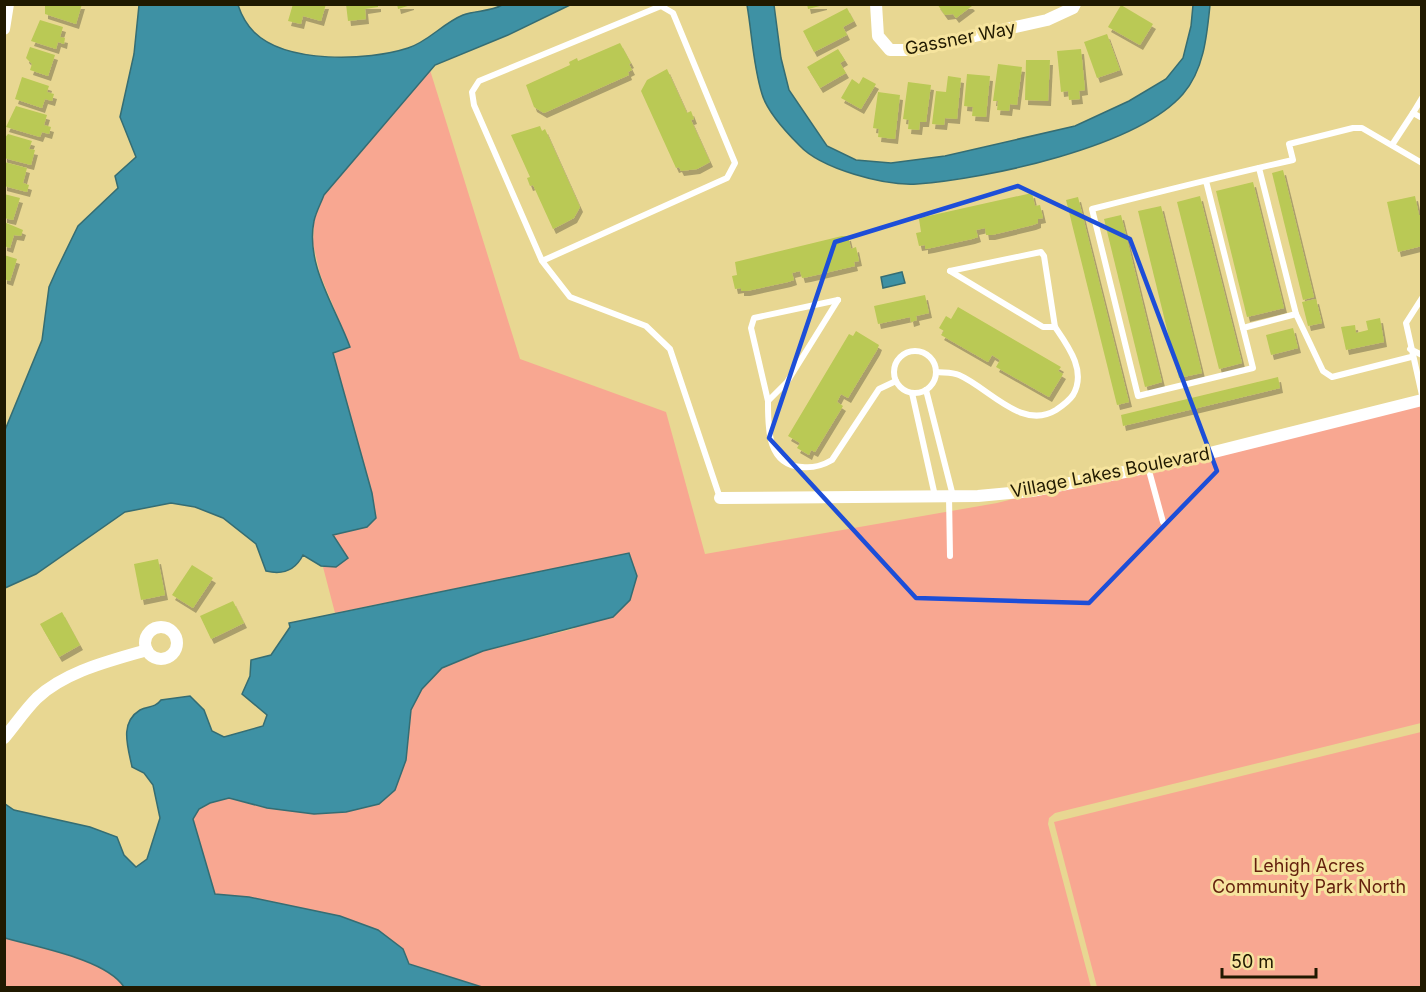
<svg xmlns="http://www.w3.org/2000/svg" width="1426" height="992" font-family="Inter,sans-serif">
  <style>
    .green { fill: #f8a791 }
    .water { fill: #3e91a4; stroke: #356d73; stroke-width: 1.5 }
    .building { fill: #bac955; filter: url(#shadow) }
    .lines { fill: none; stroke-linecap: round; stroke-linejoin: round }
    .service { stroke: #fff; stroke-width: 6 }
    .minor { stroke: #fff; stroke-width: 12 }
    .marked { fill: none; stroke: #1d4ed8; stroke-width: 4.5; stroke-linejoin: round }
    .labels { text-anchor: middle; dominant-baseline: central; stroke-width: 6; stroke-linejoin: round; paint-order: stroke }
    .street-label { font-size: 18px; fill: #201900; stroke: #f6e49e }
    .park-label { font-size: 18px; fill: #631f0d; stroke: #f6e49e }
  </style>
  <defs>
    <filter id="shadow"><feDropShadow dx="3" dy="5" stdDeviation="0" flood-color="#0004"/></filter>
  </defs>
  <rect width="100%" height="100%" fill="#e8d792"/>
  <!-- green -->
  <g class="green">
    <path d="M430 70 520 359 666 412 705 554 997 503 1421 398V723L1055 813 1049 818 1048 824 1091 987H482L409 964 403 949C339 924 284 900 215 894L193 819 199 809 210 803 230 798 267 808 406 761 411 710 422 689 442 668 483 651 573 629 637 576 629 553 335 613 323 567H336L332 535 372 493 332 353 350 347 320 274 313 244 314 221 324 194Z"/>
    <path d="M1421 732V987H1097L1054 822Z"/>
    <path d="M4 938C36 947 106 959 124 987H5Z"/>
  </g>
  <!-- water -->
  <g class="water">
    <path d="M139 5H238C241 14 247 25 254 32 286 64 368 61 408 48 428 42 443 23 463 15 476 10 490 12 502 5H570L508 35 435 65 324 195C321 203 316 212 314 221 305 265 336 308 350 347L333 353 372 493 376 518 367 527 333 535 348 558 336 567 321 566 303 555C295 571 282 575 266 571L256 544 223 518 195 507 171 503 125 512 36 574 5 588V430L42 340 49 287 57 269 78 226 118 188 115 176 136 157 120 117 134 54Z"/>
    <path d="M747 5H774L781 58 789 90 827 146 856 160 891 163 945 156 1075 126 1129 101 1166 79 1183 58 1191 26 1193 5H1210C1207 35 1204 70 1183 94 1137 147 986 179 917 184 885 186 821 169 799 145 786 132 767 111 762 94 753 65 752 34 747 5Z"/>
    <path d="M902 272 905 283 883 288 881 277Z"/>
    <path d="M629 553 637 576 630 600 613 617 483 651 442 668 422 689 411 710 406 760 395 790 379 804 346 812 314 814 267 808 229 798 210 803 199 809 193 819 215 894 249 897 340 916 378 930 403 949 409 964 482 987H124C106 959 36 947 5 938V804L14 810 90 827 117 837 124 855 136 867 147 859 160 818 153 785 144 773 132 767C128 747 119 723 140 710 148 706 155 708 161 700L190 696 204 710 212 731 224 737 263 726 267 715 242 694 250 676 251 660 271 655 290 627 289 623Z"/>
  </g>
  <!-- building -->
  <g class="building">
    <path d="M45 4H82L76 24 45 14Z"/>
    <path d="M293 4H326L321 21 303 16 301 24 288 21Z"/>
    <path d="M346 4H378V7L365 9 366 19 348 21Z"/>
    <path d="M397 4H411V5L398 9Z"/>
    <path d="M807 4H824V5L808 9Z"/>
    <path d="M937 4H970L972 6 956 18 953 14 945 15Z"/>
    <path d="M1121 5 1153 24 1140 45 1108 27Z"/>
    <path d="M847 8 854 21 843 27 847 35 814 52 803 31Z"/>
    <path d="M40 20 63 27 60 37 65 38 64 44 58 42 56 49 31 41Z"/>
    <path d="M1107 34 1120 70 1097 78 1084 42Z"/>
    <path d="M620 43 631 63 629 64 632 70 628 72 629 75 544 113 534 107 526 85 570 65 569 62 577 58 578 61Z"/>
    <path d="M30 47 55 55 48 76 30 70 32 64 26 58Z"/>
    <path d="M838 49 845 60 840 63 846 73 820 88 807 67Z"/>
    <path d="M1081 49 1085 90 1079 91 1080 99 1069 100 1068 91 1061 92 1057 51Z"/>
    <path d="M1026 60H1050L1048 101 1025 100Z"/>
    <path d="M998 64 1022 67 1017 105 1010 104 1009 111 997 110 998 101H993Z"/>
    <path d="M667 69 687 113 691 111 694 119 691 120 710 162 697 169 681 171 679 167 676 168 641 91 647 80Z"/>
    <path d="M967 74 990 76 986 117 972 116 973 107 964 106Z"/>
    <path d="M948 76 961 78 957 119 945 118 944 125 932 124 936 91 946 92Z"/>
    <path d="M22 77 49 86 47 92 54 94 52 101 45 99 42 108 15 99Z"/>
    <path d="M863 77 876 84 861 109 841 98 852 79 859 84Z"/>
    <path d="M908 82 931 85 926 122H920L919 130 908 129 909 120 903 119Z"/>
    <path d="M878 92 900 95 895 139 878 137 879 129 873 128Z"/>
    <path d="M16 106 47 115 44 125 51 127 49 134 42 132 40 137 6 127Z"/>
    <path d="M540 126 542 131 545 129 580 207 574 218 553 229 533 185 530 186 527 178 530 177 511 135Z"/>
    <path d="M8 134 32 141 29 149 35 150 31 165 4 158V139Z"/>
    <path d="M4 162 27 168 23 183 29 185 27 192 4 186Z"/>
    <path d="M1283 170 1314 297 1303 300 1272 173Z"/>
    <path d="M1253 182 1284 308 1247 317 1216 191Z"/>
    <path d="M1032 193 1035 206 1040 205 1043 218 1038 219V223L1033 225 992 235H986L985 228 976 230 978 237 972 239 931 248 925 249V245L919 246 916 233 921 232 919 219 924 217Z"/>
    <path d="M4 194 20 198 13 220 4 218Z"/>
    <path d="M1200 196 1242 363 1219 369 1177 202Z"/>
    <path d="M1415 196 1419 215H1422V246L1398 252 1387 202Z"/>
    <path d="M1078 197 1129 402 1117 405 1066 200Z"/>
    <path d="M1161 206 1202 373 1179 378 1138 211Z"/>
    <path d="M1121 215 1162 382 1145 387 1104 219Z"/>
    <path d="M4 222 23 230 21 236 14 235 10 248 4 246Z"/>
    <path d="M842 236H848L851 249 856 247 859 261 854 262 855 266 808 277 802 278 800 271 792 273 794 280 788 282 747 291H741V288L735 289 732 276 737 275 735 262Z"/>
    <path d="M4 255 17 259 10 281 4 279Z"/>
    <path d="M925 295 929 313 916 316 917 320 911 322 910 317 878 324 874 306Z"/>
    <path d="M1316 299 1322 323 1308 326 1302 302Z"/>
    <path d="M958 307 1061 367 1058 371 1063 374 1049 397 996 367 1000 360 992 355 988 362 941 335 944 331 939 328 946 316 951 319Z"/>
    <path d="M1380 318 1384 342 1346 350 1341 327 1355 325 1356 333 1368 330 1366 321Z"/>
    <path d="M1293 328 1298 348 1271 355 1266 335Z"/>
    <path d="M856 331 879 345 877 350 848 398 841 394 837 402 843 406 815 452 811 450 809 455 797 448 800 443 788 436 849 334 853 336Z"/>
    <path d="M1278 377 1280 388 1123 426 1121 415Z"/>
    <path d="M158 559 165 595 141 600 134 564Z"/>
    <path d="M192 565 213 578 193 608 172 595Z"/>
    <path d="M233 601 244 623 211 639 200 616Z"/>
    <path d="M62 612 80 645 59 657 40 624Z"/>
  </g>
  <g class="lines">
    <!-- service -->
    <g class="service">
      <path d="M1422 98 1413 113 1422 118"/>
      <path d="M1392 145 1413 113"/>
      <path d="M1259 168 1296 314"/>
      <path d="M1206 181 1253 368 1138 396 1092 209C1159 192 1226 175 1293 160L1289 144 1353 128H1362L1422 163"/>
      <path d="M542 261 727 178 735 163 673 13 661 6 479 81 472 92 474 105 542 261 570 297 646 326 670 349 720 498"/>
      <path d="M950 271 1041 252 1044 256 1055 327"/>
      <path d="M1422 298 1406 323 1422 395"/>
      <path d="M838 300 787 382 768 401C768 428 767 465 802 467 814 468 822 466 832 460L879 389 896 381"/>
      <path d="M1243 328 1296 314 1323 371 1332 377 1411 357"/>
      <path d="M1410 349 1422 355"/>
      <circle cx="915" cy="372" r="21"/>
      <path d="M936 372C944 373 952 372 959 375 989 388 1022 431 1056 410 1062 406 1069 401 1073 395 1087 371 1068 346 1055 327H1043L950 271"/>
      <path d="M926 390 953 496"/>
      <path d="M912 393 935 496"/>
      <path d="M768 401 751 328 754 318 838 300"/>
      <path d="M1148 467 1163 522"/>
      <path d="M949 496 950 556"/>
    </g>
    <!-- minor -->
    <g class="minor">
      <path d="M876 4 878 36 890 50H912L1047 20 1073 8 1075 4"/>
      <path d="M4 29 8 4"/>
      <path d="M720 498 978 496 1032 491 1178 461 1422 400"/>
      <circle cx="161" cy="643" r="16"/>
      <path d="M4 738C15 725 25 710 37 698 66 671 110 661 147 650"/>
    </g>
  </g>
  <!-- marked area -->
  <path class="marked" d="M1018 186 1130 239 1217 471 1089 603 916 598 769 438 835 242Z"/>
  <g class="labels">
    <!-- street labels -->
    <g class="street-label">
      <text transform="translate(960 38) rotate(-11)">Gassner Way</text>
      <text transform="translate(1110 472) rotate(-11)">Village Lakes Boulevard</text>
    </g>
    <!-- park labels -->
    <g class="park-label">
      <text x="1309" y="865">Lehigh Acres<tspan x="1309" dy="21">Community Park North</tspan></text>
    </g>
  </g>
  <!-- border -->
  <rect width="1426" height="992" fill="none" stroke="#201900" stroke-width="12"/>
  <!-- scale -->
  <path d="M1222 968v9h94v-9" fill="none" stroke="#201900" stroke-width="3"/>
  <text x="1231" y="968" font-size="18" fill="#201900" stroke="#f6e49e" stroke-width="4.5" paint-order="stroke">50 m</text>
</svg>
